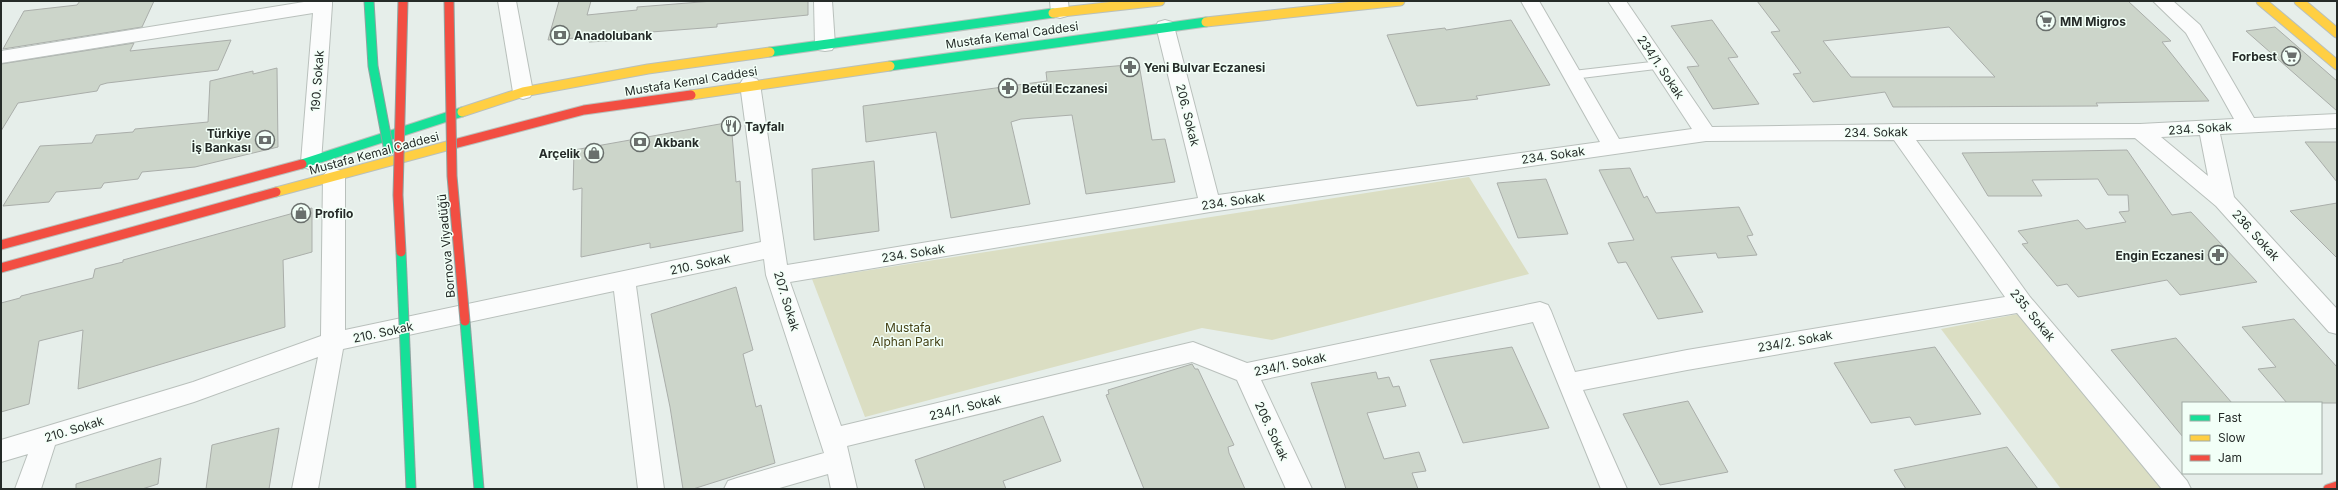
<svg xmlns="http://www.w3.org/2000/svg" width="2338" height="490" font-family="Inter,sans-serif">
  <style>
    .green { fill: #dbdec3 }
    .building { fill: #ccd5ca; stroke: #aaaeaa; fill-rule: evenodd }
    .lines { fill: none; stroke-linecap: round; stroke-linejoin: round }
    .lane-casing { stroke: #b9c0bc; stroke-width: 2 }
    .street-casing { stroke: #b9c0bc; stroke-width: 2 }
    .fast-casing { stroke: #b9c0bc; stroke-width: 11 }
    .slow-casing { stroke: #b9c0bc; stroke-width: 11 }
    .jam-casing { stroke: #b9c0bc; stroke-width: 11 }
    .lane { fill: #fbfcfc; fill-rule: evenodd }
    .street { fill: #fbfcfc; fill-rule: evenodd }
    .fast { stroke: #16e098; stroke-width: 9 }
    .slow { stroke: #ffcf43; stroke-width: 9 }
    .jam { stroke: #f24e42; stroke-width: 9 }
    .fast-bridge-casing { stroke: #8da3a0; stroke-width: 11; stroke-linecap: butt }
    .jam-bridge-casing { stroke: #8da3a0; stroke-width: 11; stroke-linecap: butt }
    .fast-bridge { stroke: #16e098; stroke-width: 9 }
    .jam-bridge { stroke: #f24e42; stroke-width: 9 }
    .labels { text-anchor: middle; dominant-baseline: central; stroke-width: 3; stroke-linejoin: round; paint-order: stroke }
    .poi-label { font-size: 12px; font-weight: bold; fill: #252b28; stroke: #f2fff7; text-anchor: start }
    .street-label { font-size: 12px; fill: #252b28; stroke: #f2fff7 }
    .park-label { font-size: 12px; fill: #454216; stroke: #f2fff7 }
  </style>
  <rect width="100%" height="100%" fill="#e6eeea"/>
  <!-- green -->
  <g class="green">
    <path d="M1469 177 1529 274 1272 340 1202 328 865 417 812 279Z"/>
    <path d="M2023 313 2166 489H2061L1941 329Z"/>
  </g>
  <!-- building -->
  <g class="building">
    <path d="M80 1H154L142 27 3 49 24 11 77 5Z"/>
    <path d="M559 1H591L587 15 637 10V7L713 1H808V15L717 24V27L625 34 624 40 589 42 590 37 548 40Z"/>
    <path d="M1757 1H2128L2171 41 2162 42 2209 101 2096 103 2098 106 1893 107 1885 92 1813 102 1793 74 1801 73 1771 32 1780 31ZM1949 27 1995 77H1851L1823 41Z"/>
    <path d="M1511 20 1550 85 1476 96 1478 99 1417 106 1387 35 1445 28 1446 30Z"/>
    <path d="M1712 20 1738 57 1728 58 1759 104 1713 109 1687 67 1699 66 1671 26Z"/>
    <path d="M2275 27 2337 81V111L2246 31Z"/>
    <path d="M231 40 218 70 107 83 100 85 97 91 18 103 1 131V64L134 43 130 51Z"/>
    <path d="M1139 64 1152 140 1165 139 1175 182 1086 194 1072 115 1021 119 1011 122 1030 204 951 218 936 132 866 142 863 106 1047 81 1046 72Z"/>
    <path d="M277 68 278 147 195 167 142 172 138 179 104 183 101 188 56 192 49 202 3 206 40 146 92 143 96 135 133 132 135 129 208 122 210 81 253 71V74Z"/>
    <path d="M731 122 736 182 740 181 743 231 650 248V243L581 257 582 188 573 190 574 150Z"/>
    <path d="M2305 142H2337V182Z"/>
    <path d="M2127 150 2172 215 2191 212 2257 282 2180 295 2167 280 2078 297 2067 284 2057 286 2022 244 2028 243 2018 231 2078 220 2086 229 2126 222 2119 212 2129 211 2128 195H2108L2098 179 2032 180 2042 196H1988L1962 153Z"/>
    <path d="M874 161 879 231 814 240 812 169Z"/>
    <path d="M1630 168 1644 198 1647 196 1656 213 1739 207 1753 235 1747 236 1757 255 1718 258 1716 253 1671 257 1703 312 1658 319 1626 262 1618 263 1608 243 1634 240 1599 170Z"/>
    <path d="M1546 179 1568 234 1518 238 1497 183Z"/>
    <path d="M2337 203V258L2290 211Z"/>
    <path d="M312 208V252L283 260 285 327 78 389 83 330 39 341 29 404 1 412V303L20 298 21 296 93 278 95 269 123 262V260Z"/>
    <path d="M736 287 753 350 743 354 756 407 761 405 775 463 693 489H683L670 407 651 314Z"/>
    <path d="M2294 319 2337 367V403H2287L2258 369 2276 367 2242 327Z"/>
    <path d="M2176 338 2232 403H2183V437L2111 350Z"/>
    <path d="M1512 347 1549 428 1463 443 1430 360Z"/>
    <path d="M1935 347 1981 414 1915 425 1910 417 1871 423 1834 363Z"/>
    <path d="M1192 364 1195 369H1198L1234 445 1228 447 1229 453 1245 489H1144L1106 395 1109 394 1108 390Z"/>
    <path d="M1376 372 1378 379 1389 377 1393 387 1399 386 1406 406 1367 413 1384 459 1419 452 1426 471 1412 473 1418 489H1346L1311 383Z"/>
    <path d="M1688 401 1728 472 1660 485 1623 414Z"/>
    <path d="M1043 416 1061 461 1003 481 1006 489H925L915 460Z"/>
    <path d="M279 428 269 489H206L212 445Z"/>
    <path d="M2007 447 2038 489H1906L1894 470Z"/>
    <path d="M161 458 158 484 142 489H76V484Z"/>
  </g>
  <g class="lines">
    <!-- lane casing -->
    <g class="lane-casing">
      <path id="lane" d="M1660 61 1665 65 1664 68 1573 79 1568 75 1573 71Z"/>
    </g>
    <!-- street casing -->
    <g class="street-casing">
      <g id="street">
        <path d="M310 1H332V5L321 162 318 167 311 170 304 167 301 162 313 13 1 63V51Z"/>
        <path d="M498 1H516L533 92 530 97 523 99 516 97 513 92Z"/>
        <path d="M814 1H832L835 45 832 50 825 51 818 50 815 45Z"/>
        <path d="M1050 1H1068L1069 12 1067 16 1060 18 1053 16 1051 12Z"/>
        <path d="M1521 1H1539L1619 139 1692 129 1608 1H1626L1712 127 1899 124H2140L2234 119 2186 33 2153 1H2173L2200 25 2254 118 2337 114V128L2220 134 2234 197 2337 309V334L2329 332 2216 206 2135 138 1916 140 2030 297 2187 481 2191 489H2162L2017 313 1687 370 1583 390 1627 489H1601L1533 322 1261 380 1312 489H1286L1237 380 1192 362 847 446 857 489H831L828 474 776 489H724L728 481 737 478 824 453 766 275 764 259 636 286 664 489H638L614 291 343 349 318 489H292L318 357 194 402 55 445 41 489H15L28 454 1 462V440L193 382 321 336 323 176 327 171 334 168 341 171 345 176V330L761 242 740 84 743 79 750 77 757 79 760 84 787 265 1198 198 1156 26 1158 22 1165 20 1172 22 1174 26 1218 195 1600 142ZM2200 135 2208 176 2161 137ZM1894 140 2005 297 1687 350 1575 372 1551 311 1548 305 1540 302 1247 363 1193 342 841 426 790 282 1210 212 1706 141Z"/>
      </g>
    </g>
    <!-- fast casing -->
    <g class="fast-casing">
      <g id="fast">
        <path d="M770 52 1053 13"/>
        <path d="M890 66 1206 22"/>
        <path d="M302 164 462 112"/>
      </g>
    </g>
    <!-- slow casing -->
    <g class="slow-casing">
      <g id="slow">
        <path d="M2261 1 2337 65"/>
        <path d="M2299 1 2337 33"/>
        <path d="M1053 13 1160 1"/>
        <path d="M1206 22 1400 1"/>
        <path d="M691 95 890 66"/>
        <path d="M462 112 523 92 648 69 770 52"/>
        <path d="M276 192 454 144"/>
      </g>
    </g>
    <!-- jam casing -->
    <g class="jam-casing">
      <g id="jam">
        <path d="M454 144 584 110 691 95"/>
        <path d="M1 245 302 164"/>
        <path d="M1 268 276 192"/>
        <path d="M2328 489 2337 486"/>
      </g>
    </g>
    <!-- lane -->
    <use href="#lane" class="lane"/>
    <!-- street -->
    <use href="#street" class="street"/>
    <!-- fast -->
    <use href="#fast" class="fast"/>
    <!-- slow -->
    <use href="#slow" class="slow"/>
    <!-- jam -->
    <use href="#jam" class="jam"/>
    <!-- fast-bridge casing -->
    <g class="fast-bridge-casing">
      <g id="fast-bridge">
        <path d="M369 1 373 66 389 151"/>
        <path d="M401 252 411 489"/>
        <path d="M465 321 479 489"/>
      </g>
    </g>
    <!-- jam-bridge casing -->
    <g class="jam-bridge-casing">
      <g id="jam-bridge">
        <path d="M449 1 452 176 465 321"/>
        <path d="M401 252 398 195 403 1"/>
      </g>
    </g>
    <!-- fast-bridge -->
    <use href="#fast-bridge" class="fast-bridge"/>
    <!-- jam-bridge -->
    <use href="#jam-bridge" class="jam-bridge"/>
  </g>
  <!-- icons -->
  <defs>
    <g id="supermarket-ring" transform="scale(1)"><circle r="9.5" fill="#f2fff7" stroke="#696f6c" stroke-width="1.5"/><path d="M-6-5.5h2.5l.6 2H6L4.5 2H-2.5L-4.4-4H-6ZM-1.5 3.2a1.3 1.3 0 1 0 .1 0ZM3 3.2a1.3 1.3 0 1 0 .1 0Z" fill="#696f6c"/></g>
    <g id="bank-ring" transform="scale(1)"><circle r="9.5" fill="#f2fff7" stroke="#696f6c" stroke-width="1.5"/><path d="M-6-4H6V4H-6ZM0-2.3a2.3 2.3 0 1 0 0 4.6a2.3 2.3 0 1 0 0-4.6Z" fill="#696f6c"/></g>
    <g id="pharmacy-ring" transform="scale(1)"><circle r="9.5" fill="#f2fff7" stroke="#696f6c" stroke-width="1.5"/><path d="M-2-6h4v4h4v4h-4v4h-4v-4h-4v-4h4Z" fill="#696f6c"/></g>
    <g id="restaurant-ring" transform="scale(1)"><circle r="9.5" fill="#f2fff7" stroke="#696f6c" stroke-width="1.5"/><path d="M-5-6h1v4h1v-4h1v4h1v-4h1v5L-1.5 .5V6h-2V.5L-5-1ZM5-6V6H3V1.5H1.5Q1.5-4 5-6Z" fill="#696f6c"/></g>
    <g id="shop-ring" transform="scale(1)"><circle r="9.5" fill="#f2fff7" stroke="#696f6c" stroke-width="1.5"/><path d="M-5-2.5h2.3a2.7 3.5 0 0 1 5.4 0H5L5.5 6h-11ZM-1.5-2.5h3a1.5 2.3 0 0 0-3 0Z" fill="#696f6c"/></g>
  </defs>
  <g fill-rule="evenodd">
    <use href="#supermarket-ring" x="2046" y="21"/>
    <use href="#bank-ring" x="560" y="35"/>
    <use href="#supermarket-ring" x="2291" y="56"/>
    <use href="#pharmacy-ring" x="1130" y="67"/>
    <use href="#pharmacy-ring" x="1008" y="88"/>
    <use href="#restaurant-ring" x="731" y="126"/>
    <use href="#bank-ring" x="265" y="140"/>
    <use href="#bank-ring" x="640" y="142"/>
    <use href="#shop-ring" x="594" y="153"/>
    <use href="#shop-ring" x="301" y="213"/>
    <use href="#pharmacy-ring" x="2218" y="255"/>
  </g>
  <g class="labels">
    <!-- poi labels -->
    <g class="poi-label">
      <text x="2060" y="21">MM Migros</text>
      <text x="574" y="35">Anadolubank</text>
      <text x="2277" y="56" text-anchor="end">Forbest</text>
      <text x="1144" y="67">Yeni Bulvar Eczanesi</text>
      <text x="1022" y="88">Betül Eczanesi</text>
      <text x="745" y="126">Tayfalı</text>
      <text x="251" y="133" text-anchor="end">Türkiye<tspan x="251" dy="14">İş Bankası</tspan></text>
      <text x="654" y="142">Akbank</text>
      <text x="580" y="153" text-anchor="end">Arçelik</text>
      <text x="315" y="213">Profilo</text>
      <text x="2204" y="255" text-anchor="end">Engin Eczanesi</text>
    </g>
    <!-- street labels -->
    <g class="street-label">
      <text transform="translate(1012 35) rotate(-8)">Mustafa Kemal Caddesi</text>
      <text transform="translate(1661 67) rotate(56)">234/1. Sokak</text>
      <text transform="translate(317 81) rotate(-86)">190. Sokak</text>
      <text transform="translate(691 81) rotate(-9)">Mustafa Kemal Caddesi</text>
      <text transform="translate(1188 115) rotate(76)">206. Sokak</text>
      <text transform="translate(2200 128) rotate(-4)">234. Sokak</text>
      <text transform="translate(1876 132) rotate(-1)">234. Sokak</text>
      <text transform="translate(374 153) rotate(-15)">Mustafa Kemal Caddesi</text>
      <text transform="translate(1553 155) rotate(-8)">234. Sokak</text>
      <text transform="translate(1233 201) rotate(-8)">234. Sokak</text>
      <text transform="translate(2256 235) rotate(48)">236. Sokak</text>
      <text transform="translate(446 246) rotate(-95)">Bornova Viyadüğü</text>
      <text transform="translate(913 253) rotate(-9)">234. Sokak</text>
      <text transform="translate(700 264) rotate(-12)">210. Sokak</text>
      <text transform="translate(787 301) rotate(73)">207. Sokak</text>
      <text transform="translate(2033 315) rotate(51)">235. Sokak</text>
      <text transform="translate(383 332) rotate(-12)">210. Sokak</text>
      <text transform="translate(1795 341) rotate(-10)">234/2. Sokak</text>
      <text transform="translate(1290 364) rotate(-12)">234/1. Sokak</text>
      <text transform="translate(965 407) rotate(-14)">234/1. Sokak</text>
      <text transform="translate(74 429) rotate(-17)">210. Sokak</text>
      <text transform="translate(1272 431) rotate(65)">206. Sokak</text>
    </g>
    <!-- park labels -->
    <g class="park-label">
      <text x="908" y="327">Mustafa<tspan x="908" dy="14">Alphan Parkı</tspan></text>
    </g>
  </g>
  <!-- border -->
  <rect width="2338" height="490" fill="none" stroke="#252b28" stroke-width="4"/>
  <!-- legend -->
  <rect x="2182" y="402" width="140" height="72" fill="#f2fff7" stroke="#a0aaa4"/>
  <rect x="2190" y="415" width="20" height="6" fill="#16e098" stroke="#a0aaa4"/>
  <text x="2218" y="422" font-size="12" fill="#252b28">Fast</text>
  <rect x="2190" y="435" width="20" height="6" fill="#ffcf43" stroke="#a0aaa4"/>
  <text x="2218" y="442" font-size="12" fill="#252b28">Slow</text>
  <rect x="2190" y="455" width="20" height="6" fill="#f24e42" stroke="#a0aaa4"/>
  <text x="2218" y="462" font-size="12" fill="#252b28">Jam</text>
</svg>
